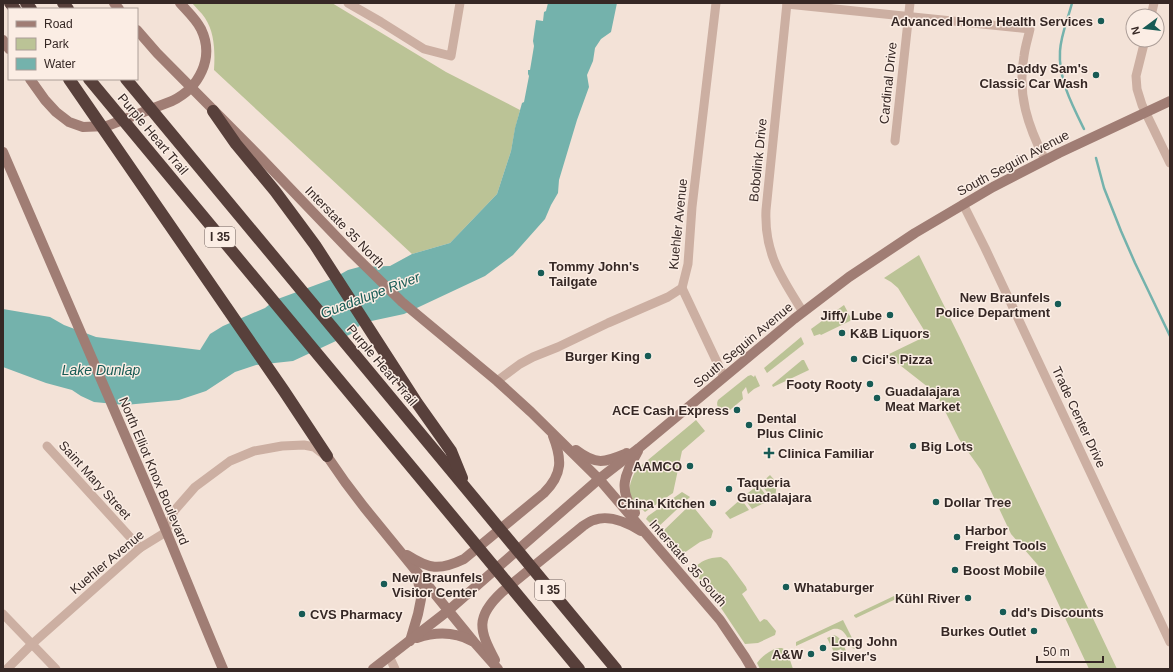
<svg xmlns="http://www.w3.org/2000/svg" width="1173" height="672" font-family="Helvetica,sans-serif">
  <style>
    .green { fill: #bbc396 }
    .water { fill: #74b2ac }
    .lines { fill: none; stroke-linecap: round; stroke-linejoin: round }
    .stream { stroke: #74b2ac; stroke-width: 2.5 }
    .street { stroke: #ccafa2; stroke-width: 9 }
    .secondary { stroke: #a07d74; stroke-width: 10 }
    .highway { stroke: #58403b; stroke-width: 12 }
    .poi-dot { fill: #175b55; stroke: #fbede4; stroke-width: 1.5 }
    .labels { text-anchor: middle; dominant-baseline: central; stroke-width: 3; stroke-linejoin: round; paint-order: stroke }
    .shield { fill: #fbede4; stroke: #71635e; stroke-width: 1 }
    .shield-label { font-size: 12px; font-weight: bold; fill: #362825 }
    .poi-label { font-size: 13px; font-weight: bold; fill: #362825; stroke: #fbede4; text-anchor: start }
    .street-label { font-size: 13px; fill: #362825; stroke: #fbede4 }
    .water-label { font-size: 14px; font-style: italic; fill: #175b55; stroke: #fbede4 }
  </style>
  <rect width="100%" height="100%" fill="#f3e2d7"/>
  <!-- green -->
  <g class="green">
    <path d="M192 3H332L446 72 520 110 515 129 511 151 497 194 450 243 412 254 214 70C215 53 215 33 205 18 201 12 196 8 192 3Z"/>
    <path d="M919 255 961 340 1117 669H1089L1043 571 1011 534 981 470 959 439 937 395 933 391 887 355 920 339 927 335 898 288 891 282 884 278Z"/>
    <path d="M844 305 852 320 821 335 820 334 814 336 811 329Z"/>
    <path d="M801 337 804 344 767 373 764 368Z"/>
    <path d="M802 360H804L809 370 773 387 772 385Z"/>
    <path d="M751 375 754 377 755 375 760 386 754 389 748 394 746 387 742 392 743 399 724 415C720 410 715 406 718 400L748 376Z"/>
    <path d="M696 420 705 431 682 451 673 493 645 512 642 509 639 511C627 495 627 488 636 470Z"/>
    <path d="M770 475 777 483 775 498 773 499 760 484Z"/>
    <path d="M758 485 770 500 752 509 743 497Z"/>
    <path d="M682 492 690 497 656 529 646 519 648 516Z"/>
    <path d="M741 499 749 510 730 519 725 513Z"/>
    <path d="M691 504 713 531 711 538 700 542 684 553 678 555 660 534Z"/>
    <path d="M721 557 727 561 746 587 747 590 742 594 760 622 764 619 767 620 776 631 775 635 758 643 745 644 711 593 692 570C702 560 707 558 721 557Z"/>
    <path d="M894 596 896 599 856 618 854 616V615Z"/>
    <path d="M843 620 856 646 855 649 852 648C848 639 845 627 833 629L796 646V642Z"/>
    <path d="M834 635C842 637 844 648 848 655L847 657H845L841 649 834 652 827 638Z"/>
    <path d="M777 648H782L787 651 793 669H760L757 663C762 656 769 651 777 648Z"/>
  </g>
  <!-- water -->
  <path class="water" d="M548 3H617L611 32 601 39 595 48 593 61 587 75 589 87 577 120 559 180 558 193 551 205 545 219 513 255 485 276 404 314 362 323 351 334 293 361 256 365 235 372 206 391 179 400 125 405 94 402 81 396 72 390 46 383 3 367V309L50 317 64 325 96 337 200 350 210 334 223 326 265 308 275 300 332 279 348 270 359 267 390 266 412 254 450 243 497 194 511 151 515 128 522 103 524 102 529 76 528 74V70H530L534 46 533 41 536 20 543 21 544 12 546 11Z"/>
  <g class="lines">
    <!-- stream -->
    <g class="stream">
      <path d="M1072 3C1068 19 1061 34 1060 51 1058 78 1072 105 1084 129"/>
      <path d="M1096 158 1104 188 1121 231 1135 263 1170 336"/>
    </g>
    <!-- street -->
    <g class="street">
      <path d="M348 3 381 22 424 49 451 56 460 3"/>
      <path d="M787 3 766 210C764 253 781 277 803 312"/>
      <path d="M787 4 1030 29C1028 38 1025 47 1024 56 1017 95 1028 126 1045 160"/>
      <path d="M1151 16 1154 3"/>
      <path d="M1145 40 1136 76 1137 89 1142 105 1170 163"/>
      <path d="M895 141 910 3"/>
      <path d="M963 204 985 248 1170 642"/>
      <path d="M682 288 724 377"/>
      <path d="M497 381 520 364 533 357 558 347 608 323 668 297 682 288 688 264 692 207 716 3"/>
      <path d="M47 446 140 548"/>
      <path d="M3 614 56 669"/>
      <path d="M389 656 395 669"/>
      <path d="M7 669 32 644 140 548 166 532 174 511 195 487 230 461 254 451 282 446 304 445 314 447 323 454"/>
    </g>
    <!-- secondary -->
    <g class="secondary">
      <path d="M114 3 119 9"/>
      <path d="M137 30 157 53 262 159 352 253 402 302 497 381 531 412 599 479 720 620 745 657 752 669"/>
      <path d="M3 40 9 49"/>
      <path d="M30 79 45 100 56 112 69 122 83 127 107 126 172 101C199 88 215 58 201 29 196 19 187 11 180 3"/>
      <path d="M3 152C54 271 105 389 156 507 179 561 200 615 223 669"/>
      <path d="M576 450C597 466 605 462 627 453"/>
      <path d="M327 456 345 482 364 507 474 642 498 669"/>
      <path d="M635 513C617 488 625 475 638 451"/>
      <path d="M407 555C429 569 439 571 464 559L544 493C563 474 562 459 553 436"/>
      <path d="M417 638C435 632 455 632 472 641"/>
      <path d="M410 641 418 614 421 599 417 573"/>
      <path d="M495 660C479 630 475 617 502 592L583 526C586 524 590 521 594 520 610 514 628 523 641 531"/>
      <path d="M373 669 449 610 599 479 639 448 794 319 849 277 915 233 993 187 1059 153 1170 101"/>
    </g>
    <!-- highway -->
    <g class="highway">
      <path d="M10 3 15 9"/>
      <path d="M26 3 31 9"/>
      <path d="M63 3 68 9"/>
      <path d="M69 79 284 391 327 456"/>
      <path d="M89 79 579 669"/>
      <path d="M126 79 616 669"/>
      <path d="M213 111 236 144 275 191 315 245 417 403 451 451 462 478"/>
    </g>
  </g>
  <!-- markers -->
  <g class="poi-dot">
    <circle cx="1101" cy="21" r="4"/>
    <circle cx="1096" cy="75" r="4"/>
    <circle cx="541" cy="273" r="4"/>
    <circle cx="1058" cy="304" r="4"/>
    <circle cx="890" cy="315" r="4"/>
    <circle cx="842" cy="333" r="4"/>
    <circle cx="648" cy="356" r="4"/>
    <circle cx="854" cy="359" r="4"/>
    <circle cx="870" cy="384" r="4"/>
    <circle cx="877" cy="398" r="4"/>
    <circle cx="737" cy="410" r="4"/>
    <circle cx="749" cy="425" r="4"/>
    <circle cx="913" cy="446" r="4"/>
    <path d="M767 447h4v4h4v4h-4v4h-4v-4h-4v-4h4z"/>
    <circle cx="690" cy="466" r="4"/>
    <circle cx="729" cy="489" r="4"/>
    <circle cx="936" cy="502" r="4"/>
    <circle cx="713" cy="503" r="4"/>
    <circle cx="957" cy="537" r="4"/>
    <circle cx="955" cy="570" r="4"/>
    <circle cx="384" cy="584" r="4"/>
    <circle cx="786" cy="587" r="4"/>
    <circle cx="968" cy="598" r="4"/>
    <circle cx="1003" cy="612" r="4"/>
    <circle cx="302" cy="614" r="4"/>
    <circle cx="1034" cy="631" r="4"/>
    <circle cx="823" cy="648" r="4"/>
    <circle cx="811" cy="654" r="4"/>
  </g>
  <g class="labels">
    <!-- shield labels -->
    <g class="shield">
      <rect x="205" y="227" width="30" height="20" rx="3"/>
      <rect x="535" y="580" width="30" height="20" rx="3"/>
    </g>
    <g class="shield-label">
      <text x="220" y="237">I 35</text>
      <text x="550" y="590">I 35</text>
    </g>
    <!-- poi labels -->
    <g class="poi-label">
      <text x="1093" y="21" text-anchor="end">Advanced Home Health Services</text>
      <text x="1088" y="68" text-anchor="end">Daddy Sam's<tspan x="1088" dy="15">Classic Car Wash</tspan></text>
      <text x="549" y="266">Tommy John's<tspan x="549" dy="15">Tailgate</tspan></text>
      <text x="1050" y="297" text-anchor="end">New Braunfels<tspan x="1050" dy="15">Police Department</tspan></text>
      <text x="882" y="315" text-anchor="end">Jiffy Lube</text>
      <text x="850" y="333">K&amp;B Liquors</text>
      <text x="640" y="356" text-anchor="end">Burger King</text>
      <text x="862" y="359">Cici's Pizza</text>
      <text x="862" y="384" text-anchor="end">Footy Rooty</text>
      <text x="885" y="391">Guadalajara<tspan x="885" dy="15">Meat Market</tspan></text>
      <text x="729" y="410" text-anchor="end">ACE Cash Express</text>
      <text x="757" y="418">Dental<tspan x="757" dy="15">Plus Clinic</tspan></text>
      <text x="921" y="446">Big Lots</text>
      <text x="778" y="453">Clinica Familiar</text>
      <text x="682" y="466" text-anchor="end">AAMCO</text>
      <text x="737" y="482">Taqueria<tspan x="737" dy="15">Guadalajara</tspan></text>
      <text x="944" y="502">Dollar Tree</text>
      <text x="705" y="503" text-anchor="end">China Kitchen</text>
      <text x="965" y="530">Harbor<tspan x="965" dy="15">Freight Tools</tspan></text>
      <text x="963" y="570">Boost Mobile</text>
      <text x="392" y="577">New Braunfels<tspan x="392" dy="15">Visitor Center</tspan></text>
      <text x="794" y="587">Whataburger</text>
      <text x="960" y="598" text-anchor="end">Kühl River</text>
      <text x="1011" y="612">dd's Discounts</text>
      <text x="310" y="614">CVS Pharmacy</text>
      <text x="1026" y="631" text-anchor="end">Burkes Outlet</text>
      <text x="831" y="641">Long John<tspan x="831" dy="15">Silver's</tspan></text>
      <text x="803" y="654" text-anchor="end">A&amp;W</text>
    </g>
    <!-- street labels -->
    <g class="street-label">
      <text transform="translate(888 83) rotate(-84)">Cardinal Drive</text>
      <text transform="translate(153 134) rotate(50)">Purple Heart Trail</text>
      <text transform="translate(758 160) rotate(-84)">Bobolink Drive</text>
      <text transform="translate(1013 163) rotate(-28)">South Seguin Avenue</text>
      <text transform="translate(678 224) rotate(-84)">Kuehler Avenue</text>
      <text transform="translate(345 227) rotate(46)">Interstate 35 North</text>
      <text transform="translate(743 345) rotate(-40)">South Seguin Avenue</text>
      <text transform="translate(382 365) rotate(50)">Purple Heart Trail</text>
      <text transform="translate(1079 417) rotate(65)">Trade Center Drive</text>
      <text transform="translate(154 471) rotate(67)">North Elliot Knox Boulevard</text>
      <text transform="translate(95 480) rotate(48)">Saint Mary Street</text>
      <text transform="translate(107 562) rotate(-40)">Kuehler Avenue</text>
      <text transform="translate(688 563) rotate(49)">Interstate 35 South</text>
    </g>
    <!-- water labels -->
    <g class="water-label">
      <text transform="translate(370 295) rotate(-21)">Guadalupe River</text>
      <text x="101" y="370">Lake Dunlap</text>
    </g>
  </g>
  <!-- border -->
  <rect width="1173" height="672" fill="none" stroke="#362825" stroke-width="8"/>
  <!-- legend -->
  <rect x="8" y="8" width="130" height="72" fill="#fbede4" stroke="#ac9e98"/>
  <rect x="16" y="21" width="20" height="6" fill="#a07d74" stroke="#ac9e98"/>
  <text x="44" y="28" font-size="12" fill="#362825">Road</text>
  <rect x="16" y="38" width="20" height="12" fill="#bbc396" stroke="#ac9e98"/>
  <text x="44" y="48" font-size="12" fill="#362825">Park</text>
  <rect x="16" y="58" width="20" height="12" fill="#74b2ac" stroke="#ac9e98"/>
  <text x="44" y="68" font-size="12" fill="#362825">Water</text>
  <!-- north arrow -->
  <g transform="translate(1145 28) rotate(255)"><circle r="19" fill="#fbede4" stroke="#ac9e98"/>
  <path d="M0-3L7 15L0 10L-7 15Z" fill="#175b55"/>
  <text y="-6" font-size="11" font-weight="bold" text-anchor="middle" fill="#362825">N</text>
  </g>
  <!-- scale -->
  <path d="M1037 656v6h66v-6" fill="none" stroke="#362825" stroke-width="2"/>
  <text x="1043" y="656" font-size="12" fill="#362825" stroke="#fbede4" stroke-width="3" paint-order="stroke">50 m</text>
</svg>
